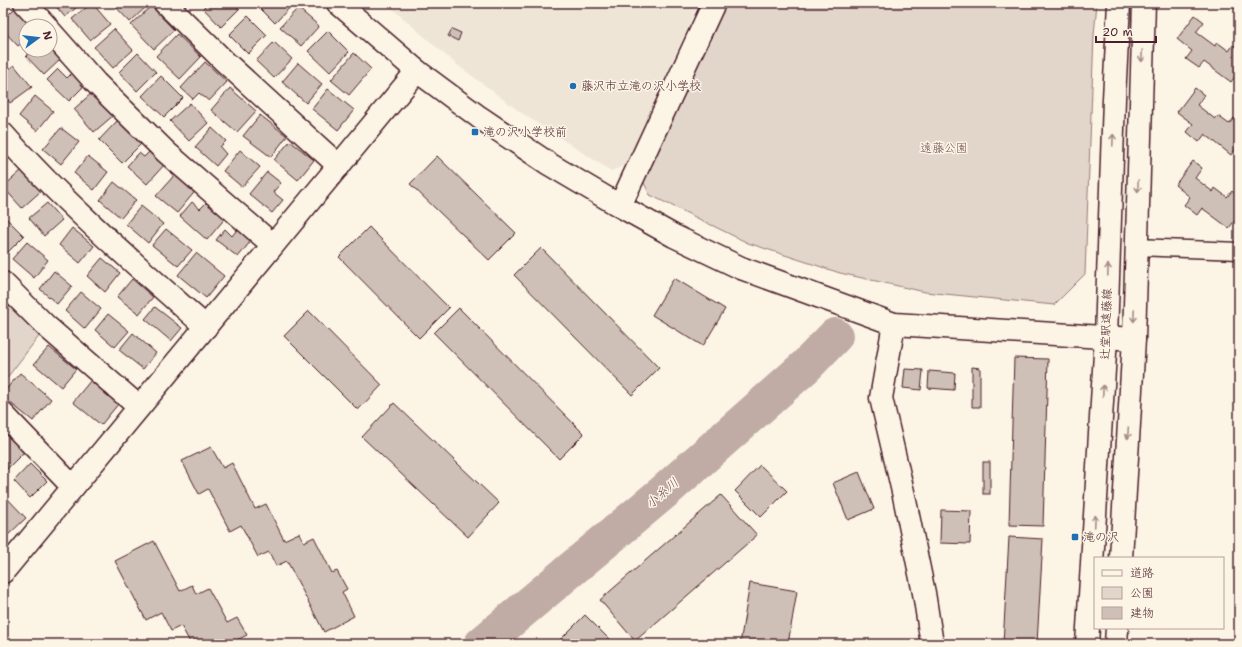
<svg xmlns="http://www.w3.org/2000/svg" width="1242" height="647" font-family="'Shantell Sans','Klee One',sans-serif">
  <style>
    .built { fill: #eee5d7 }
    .green { fill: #e2d5ca; stroke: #967a7a }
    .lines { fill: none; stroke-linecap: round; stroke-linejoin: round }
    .river { stroke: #c0aca5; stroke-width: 36 }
    .building { fill: #cfc0b7; stroke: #4a1f2b }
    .pedestrian-casing { stroke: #4a1f2b; stroke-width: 19 }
    .minor-casing { stroke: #4a1f2b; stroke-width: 25 }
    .tertiary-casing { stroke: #4a1f2b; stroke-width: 25 }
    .pedestrian { stroke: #fcf5e5; stroke-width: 16 }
    .minor { stroke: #fcf5e5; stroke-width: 22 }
    .tertiary { stroke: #fcf5e5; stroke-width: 22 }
    .oneway { stroke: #a38a88 }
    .poi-dot { fill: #1f6fb2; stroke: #fcf5e5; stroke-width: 1.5 }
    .labels { text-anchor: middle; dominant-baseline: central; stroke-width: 3; stroke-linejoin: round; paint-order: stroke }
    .poi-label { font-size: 12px; fill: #4a1f2b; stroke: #fcf5e5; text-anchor: start }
    .park-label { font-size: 12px; fill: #704c53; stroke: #fcf5e5 }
    .street-label { font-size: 12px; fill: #4a1f2b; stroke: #fcf5e5 }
    .water-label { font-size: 13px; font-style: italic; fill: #6d4950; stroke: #fcf5e5 }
  </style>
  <rect width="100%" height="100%" fill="#fcf5e5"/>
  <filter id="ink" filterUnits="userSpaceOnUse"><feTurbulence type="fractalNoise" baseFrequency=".025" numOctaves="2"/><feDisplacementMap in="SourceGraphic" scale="8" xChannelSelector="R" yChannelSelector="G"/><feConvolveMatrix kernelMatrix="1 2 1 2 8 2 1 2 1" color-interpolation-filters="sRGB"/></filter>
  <g filter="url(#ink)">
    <!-- built -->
    <path class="built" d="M386 3H699L626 165 611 171 520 112 451 60Z"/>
    <!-- green -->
    <g class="green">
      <path d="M727 3H1097L1094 35 1085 274 1054 305 925 292 840 273 748 243 650 195 643 181Z"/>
      <path d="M3 287 43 331 3 383Z"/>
    </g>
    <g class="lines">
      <!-- river -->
      <path class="river" d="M482 644 665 491 806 366 835 336"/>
    </g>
    <!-- building -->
    <g class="building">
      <path d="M53 3H82L65 17Z"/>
      <path d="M92 3 110 24 90 40 72 19Z"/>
      <path d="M112 3H146L148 5 130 22Z"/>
      <path d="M208 3H233L239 9 221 27 203 8Z"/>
      <path d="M255 3H294L275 23Z"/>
      <path d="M1228 3H1239V7L1237 10Z"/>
      <path d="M17 6 36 26H26V39L18 46 3 30V20Z"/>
      <path d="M151 6 174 30 154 49 131 25Z"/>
      <path d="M298 8 319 26 301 46 280 27Z"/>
      <path d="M1195 15 1204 22 1196 32 1215 46 1217 42 1229 51 1233 45 1239 49V71L1231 82 1204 62 1199 68 1186 59 1192 51 1177 39Z"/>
      <path d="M248 16 267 35 248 54 229 35Z"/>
      <path d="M114 29 133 50 113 68 94 47Z"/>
      <path d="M452 29 461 33 458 41 448 36Z"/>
      <path d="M328 31 349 52 330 72 308 51Z"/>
      <path d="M177 34 201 57 180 79 156 56Z"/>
      <path d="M274 42 292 59 274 78 256 61Z"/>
      <path d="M50 44 63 57 44 75 26 56 33 50H50Z"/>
      <path d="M138 53 156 72 137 91 119 72Z"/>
      <path d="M354 53 371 69 349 95 331 80Z"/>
      <path d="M205 62 227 82 209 101 199 93 193 99 181 88Z"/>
      <path d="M298 63 322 84 306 103 282 82Z"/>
      <path d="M14 65 32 87 10 103 3 94V74Z"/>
      <path d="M58 69 67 78 72 73 85 85 69 101 47 80Z"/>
      <path d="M161 76 183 98 164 117 142 96Z"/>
      <path d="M230 88 256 111 237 132 211 110Z"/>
      <path d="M1195 88 1204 95 1197 105 1215 119 1218 116 1229 124 1234 118 1239 122V145L1231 155 1205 134 1199 142 1187 132 1193 124 1177 112Z"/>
      <path d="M328 89 354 110 338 130 312 109Z"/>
      <path d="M94 91 115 114 94 132 74 109Z"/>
      <path d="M35 96 53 111 37 131 19 116Z"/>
      <path d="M190 103 208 123 189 141 170 121Z"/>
      <path d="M260 115 287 136 271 157 243 136Z"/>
      <path d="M118 120 142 143 122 163 99 140Z"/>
      <path d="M61 128 79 142 61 164 43 149Z"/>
      <path d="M212 128 226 141 220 147 226 154 216 166 195 147Z"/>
      <path d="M290 141 314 160 298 180 274 160Z"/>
      <path d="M240 150 260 167 242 187 223 171Z"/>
      <path d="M150 151 164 165 147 184 127 166 139 153 144 157Z"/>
      <path d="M88 156 108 172 94 190 74 173Z"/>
      <path d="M437 156 516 233 489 260 410 184Z"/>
      <path d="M1193 161 1202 168 1195 178 1213 192 1215 188 1227 197 1232 191 1239 197V215L1229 228 1202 208 1197 215 1184 205 1190 197 1175 185Z"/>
      <path d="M22 170 41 191 22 208 3 187Z"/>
      <path d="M178 171 198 188 177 213 156 196Z"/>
      <path d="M267 172 281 183 273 192 283 200 272 213 249 194Z"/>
      <path d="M114 182 136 200 121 218 100 200Z"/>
      <path d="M209 200 227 216 207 240 180 216 192 202 200 209Z"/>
      <path d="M47 203 62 220 44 236 29 218Z"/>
      <path d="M141 206 163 224 148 243 126 224Z"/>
      <path d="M3 215 24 236 8 252 3 247Z"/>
      <path d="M240 226 254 237 238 257 216 240 225 229 232 236Z"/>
      <path d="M369 227 449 308 419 338 339 257Z"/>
      <path d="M72 228 94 246 80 263 59 245Z"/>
      <path d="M166 229 192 250 178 266 152 245Z"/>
      <path d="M27 242 48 260 34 278 12 259Z"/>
      <path d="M541 248 659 368 632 395 514 275Z"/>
      <path d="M196 253 224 276 206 298 178 275Z"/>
      <path d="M102 258 120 273 105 292 87 276Z"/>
      <path d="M54 271 72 286 57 304 40 289Z"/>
      <path d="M674 278 725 309 703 346 652 315Z"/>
      <path d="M132 279 153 297 139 314 117 297Z"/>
      <path d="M81 292 101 309 85 329 65 311Z"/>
      <path d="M155 307 182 328 171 341 145 319Z"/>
      <path d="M459 308 584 434 559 459 434 333Z"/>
      <path d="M309 311 382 385 358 410 284 336Z"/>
      <path d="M108 314 129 331 115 347 95 330Z"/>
      <path d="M133 333 156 353 143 369 119 350Z"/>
      <path d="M49 347 76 369 61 387 34 364Z"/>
      <path d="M1014 358 1048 359 1043 526 1009 525Z"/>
      <path d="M972 367 980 368V407H972Z"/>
      <path d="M905 369 923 370 921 390 903 388Z"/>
      <path d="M929 371 955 373 954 390 928 388Z"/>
      <path d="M20 373 51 399 33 421 3 397V393Z"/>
      <path d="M91 380 119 403 101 425 73 402Z"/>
      <path d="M394 403 499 503 468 537 362 437Z"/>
      <path d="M3 431 24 452 5 471 3 469Z"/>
      <path d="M211 447 223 468 232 463 255 509 266 504 284 540 299 533 304 542 314 537 332 573 337 571 347 589 342 592 354 616 324 632 287 561 276 566 269 552 258 557 241 525 230 531 208 489 199 494 182 461Z"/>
      <rect x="983" y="462" width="7" height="32"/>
      <path d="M30 464 47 481 30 498 14 481Z"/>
      <path d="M760 465 787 491 761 517 735 491Z"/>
      <path d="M859 472 874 509 848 520 833 483Z"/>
      <path d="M721 495 757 535 635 641 600 600Z"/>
      <path d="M5 496 26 518 8 535 3 530V498Z"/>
      <path d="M941 510 971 511 970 544 940 543Z"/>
      <path d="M1009 537 1043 539 1037 644H1003Z"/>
      <path d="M154 541 180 591 192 585 196 594 208 588 227 623 237 618 247 635 237 640 239 644H191L181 626 171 631 161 612 146 620 115 561Z"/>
      <path d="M750 583 797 591 788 644H740Z"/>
      <path d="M585 615 614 644H556Z"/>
    </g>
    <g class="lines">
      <!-- pedestrian casing -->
      <g class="pedestrian-casing">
        <path id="pedestrian" d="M1136 247 1239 251"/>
      </g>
      <!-- minor casing -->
      <g class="minor-casing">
        <g id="minor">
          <path d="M25 3 46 26"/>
          <path d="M165 3 224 61 339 166"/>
          <path d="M50 31 96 83 166 152 273 245"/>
          <path d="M3 134C65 204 136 265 206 327"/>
          <path d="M620 206 714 3"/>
          <path d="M3 283 46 326 139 407"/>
          <path d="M894 324 881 398 904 496 924 593 932 644"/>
          <path d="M3 414 73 487"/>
          <path d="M3 572 417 71"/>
        </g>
      </g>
      <!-- tertiary casing -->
      <g class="tertiary-casing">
        <g id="tertiary">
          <path d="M338 3 417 71 479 117 549 164 620 206 674 236 741 268 894 324 1134 339"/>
          <path d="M1121 558 1134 339 1144 3"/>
          <path d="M1087 644 1106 337 1114 99 1119 3"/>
          <path d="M1116 644 1117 628"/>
        </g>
      </g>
      <!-- pedestrian -->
      <use href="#pedestrian" class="pedestrian"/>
      <!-- minor -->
      <use href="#minor" class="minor"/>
      <!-- tertiary -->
      <use href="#tertiary" class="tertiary"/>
    </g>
    <!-- one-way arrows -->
    <defs><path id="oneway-shaft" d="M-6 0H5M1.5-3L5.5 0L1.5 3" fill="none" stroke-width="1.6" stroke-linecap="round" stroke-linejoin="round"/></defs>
    <g class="oneway">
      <use href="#oneway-shaft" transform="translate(1142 56) rotate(92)"/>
      <use href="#oneway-shaft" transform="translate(1113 140) rotate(-88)"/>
      <use href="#oneway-shaft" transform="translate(1138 186) rotate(92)"/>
      <use href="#oneway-shaft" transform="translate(1108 270) rotate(-88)"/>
      <use href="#oneway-shaft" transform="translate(1134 316) rotate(92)"/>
      <use href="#oneway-shaft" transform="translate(1103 391) rotate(-87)"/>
      <use href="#oneway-shaft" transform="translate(1128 433) rotate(93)"/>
      <use href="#oneway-shaft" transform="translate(1095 521) rotate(-87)"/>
    </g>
  </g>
  <!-- markers -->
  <g class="poi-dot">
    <circle cx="573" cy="86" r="4"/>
    <rect x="471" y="128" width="8" height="8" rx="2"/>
    <rect x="1071" y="533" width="8" height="8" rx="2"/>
  </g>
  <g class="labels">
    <!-- poi labels -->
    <g class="poi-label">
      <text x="581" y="86">藤沢市立滝の沢小学校</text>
      <text x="483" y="132">滝の沢小学校前</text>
      <text x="1083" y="537">滝の沢</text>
    </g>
    <!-- park labels -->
    <g class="park-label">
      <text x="944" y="148">遠藤公園</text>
    </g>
    <!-- street labels -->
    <g class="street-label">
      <text transform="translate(1106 324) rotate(-88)">辻堂駅遠藤線</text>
    </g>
    <!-- water labels -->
    <g class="water-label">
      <text transform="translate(662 493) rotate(-41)">小糸川</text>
    </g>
  </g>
  <!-- margin -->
  <rect width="1242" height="647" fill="none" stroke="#fcf5e5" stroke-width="16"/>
  <rect x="8" y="8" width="1226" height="631" fill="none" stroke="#4a1f2b" stroke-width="1.5" filter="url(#ink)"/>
  <!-- legend -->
  <rect x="1094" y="557" width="130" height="72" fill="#fcf5e5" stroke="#b59f9b"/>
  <rect x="1102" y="570" width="20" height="6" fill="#fcf5e5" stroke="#b59f9b"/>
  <text x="1130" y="577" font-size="12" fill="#4a1f2b">道路</text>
  <rect x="1102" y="587" width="20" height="12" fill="#e2d5ca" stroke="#b59f9b"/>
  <text x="1130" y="597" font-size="12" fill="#4a1f2b">公園</text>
  <rect x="1102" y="607" width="20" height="12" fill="#cfc0b7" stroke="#b59f9b"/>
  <text x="1130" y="617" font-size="12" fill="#4a1f2b">建物</text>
  <!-- north arrow -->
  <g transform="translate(38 38) rotate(75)"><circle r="19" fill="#fcf5e5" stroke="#b59f9b"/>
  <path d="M0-3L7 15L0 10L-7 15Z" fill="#1f6fb2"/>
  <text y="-6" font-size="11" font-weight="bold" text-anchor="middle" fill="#4a1f2b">N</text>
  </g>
  <!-- scale -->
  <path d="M1096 36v6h60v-6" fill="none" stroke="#4a1f2b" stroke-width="2"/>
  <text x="1102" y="36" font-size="12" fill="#4a1f2b" stroke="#fcf5e5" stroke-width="3" paint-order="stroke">20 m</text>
</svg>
